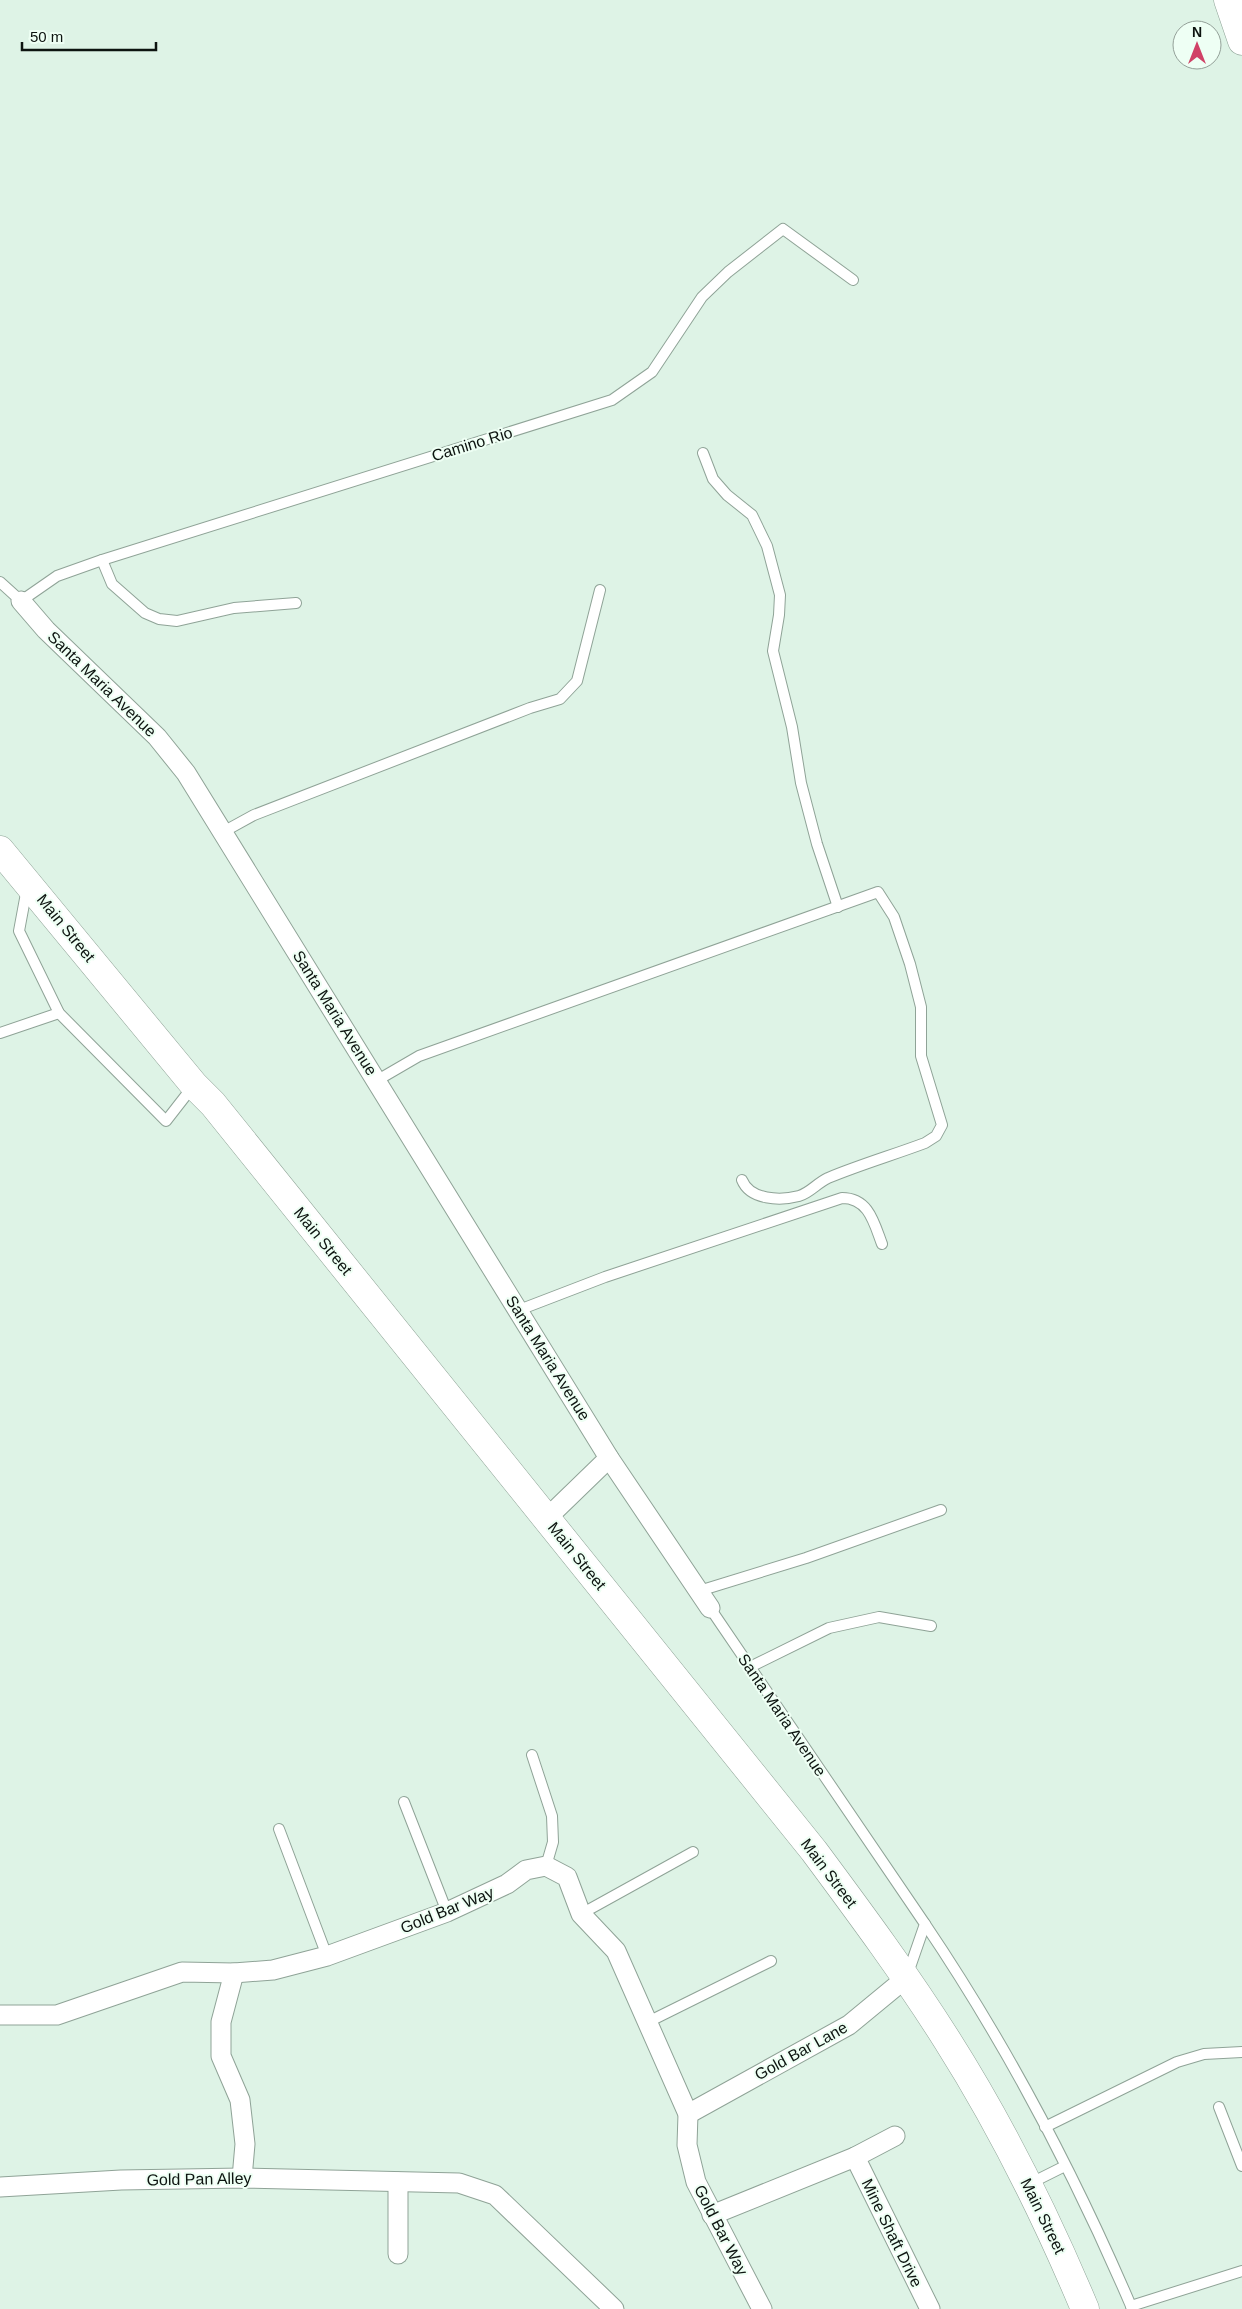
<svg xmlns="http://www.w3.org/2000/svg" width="1242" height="2309" font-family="Arial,sans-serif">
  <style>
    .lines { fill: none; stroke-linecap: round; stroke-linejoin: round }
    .lane-casing { stroke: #8fa397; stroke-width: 12 }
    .street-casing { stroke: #8fa397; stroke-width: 21 }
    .secondary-casing { stroke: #8fa397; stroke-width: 29 }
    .primary-casing { stroke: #8fa397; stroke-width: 29 }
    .lane { stroke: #fff; stroke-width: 10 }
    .street { stroke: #fff; stroke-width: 19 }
    .secondary { stroke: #fff; stroke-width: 28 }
    .primary { stroke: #fff; stroke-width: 28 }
    .labels { text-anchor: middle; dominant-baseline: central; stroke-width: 4; stroke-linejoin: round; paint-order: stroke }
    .street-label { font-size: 16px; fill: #0d1410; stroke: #eefff4 }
  </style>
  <rect width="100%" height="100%" fill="#def3e6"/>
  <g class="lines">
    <!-- lane casing -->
    <g class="lane-casing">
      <g id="lane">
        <path d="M703 453 713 479 727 495 752 515 767 546 780 595 779 615 773 651 792 727 801 783 817 844 838 907"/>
        <path d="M102 560 112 584 145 613 159 619 177 621 234 608 296 603"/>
        <path d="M0 582 21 601 57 576 102 560 612 400 652 372 702 297 728 272 783 229 853 280"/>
        <path d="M223 832 254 815 530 708 560 699 577 681 600 590"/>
        <path d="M27 888 19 931 59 1013 166 1121 194 1085"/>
        <path d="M0 1033 59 1013"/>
        <path d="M376 1081 419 1056 878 892 894 917 910 964 921 1007V1056L942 1125 936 1136 925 1143C893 1155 859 1165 828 1178 817 1183 810 1193 799 1196 780 1201 750 1200 742 1180"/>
        <path d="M519 1310 605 1277 842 1198C869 1198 874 1223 882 1244"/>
        <path d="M699 1591 806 1558 941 1510"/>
        <path d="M710 1608 925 1924 908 1973"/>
        <path d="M750 1667 829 1628 879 1617 931 1626"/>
        <path d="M532 1755 552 1816 553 1842 546 1866"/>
        <path d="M404 1802 447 1912"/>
        <path d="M279 1829 327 1956"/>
        <path d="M581 1914 693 1852"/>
        <path d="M925 1924C1006 2044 1074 2173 1131 2306"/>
        <path d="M648 2022 771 1961"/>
        <path d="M1219 2107 1242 2166"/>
        <path d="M1045 2127 1177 2062 1204 2054 1242 2052"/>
        <path d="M1029 2184 1065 2166"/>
        <path d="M1132 2309 1131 2306 1242 2271"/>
      </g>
    </g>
    <!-- street casing -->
    <g class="street-casing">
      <g id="street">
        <path d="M21 601 46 630 157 737 186 773 609 1458 710 1608"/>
        <path d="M546 1519 609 1458"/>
        <path d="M234 1973 221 2022V2056L240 2100 245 2144 242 2178"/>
        <path d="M0 2015H57L182 1972 234 1973 273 1970 327 1956 447 1912 507 1884 526 1870 546 1866 567 1877 581 1914 616 1951 688 2114 687 2145 696 2182 762 2309"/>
        <path d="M688 2114 849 2025 906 1978"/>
        <path d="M855 2157 930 2309"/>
        <path d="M398 2182V2254"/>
        <path d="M0 2187 121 2180 242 2178 459 2183 495 2195 614 2309"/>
        <path d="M712 2215 855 2157 895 2136"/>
      </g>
    </g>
    <!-- secondary casing -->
    <g class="secondary-casing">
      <path id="secondary" d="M1228 0 1242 41"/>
    </g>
    <!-- primary casing -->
    <g class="primary-casing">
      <path id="primary" d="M0 850 194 1085 213 1104 814 1851C860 1913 906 1975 947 2040 1001 2125 1046 2216 1085 2309"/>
    </g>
    <!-- lane -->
    <use href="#lane" class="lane"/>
    <!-- street -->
    <use href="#street" class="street"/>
    <!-- secondary -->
    <use href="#secondary" class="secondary"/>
    <!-- primary -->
    <use href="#primary" class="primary"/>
  </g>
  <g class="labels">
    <!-- street labels -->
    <g class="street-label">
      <text transform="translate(472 444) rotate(-17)">Camino Rio</text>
      <text transform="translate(102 684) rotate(44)">Santa Maria Avenue</text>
      <text transform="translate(66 928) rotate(51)">Main Street</text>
      <text transform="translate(335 1013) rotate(58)">Santa Maria Avenue</text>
      <text transform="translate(323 1241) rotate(51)">Main Street</text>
      <text transform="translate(548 1358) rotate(58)">Santa Maria Avenue</text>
      <text transform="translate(577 1556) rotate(51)">Main Street</text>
      <text transform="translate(782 1715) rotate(56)">Santa Maria Avenue</text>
      <text transform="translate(829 1873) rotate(53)">Main Street</text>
      <text transform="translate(447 1910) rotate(-22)">Gold Bar Way</text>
      <text transform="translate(801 2051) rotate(-29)">Gold Bar Lane</text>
      <text transform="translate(199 2179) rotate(-1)">Gold Pan Alley</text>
      <text transform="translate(1043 2216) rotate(64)">Main Street</text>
      <text transform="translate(721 2230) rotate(63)">Gold Bar Way</text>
      <text transform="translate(892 2233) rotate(64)">Mine Shaft Drive</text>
    </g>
  </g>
  <!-- north arrow -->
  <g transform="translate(1197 45)"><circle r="24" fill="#eefff4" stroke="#94a199"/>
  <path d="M0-4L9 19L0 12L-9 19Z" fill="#d04166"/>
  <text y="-8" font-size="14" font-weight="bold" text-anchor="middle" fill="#0d1410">N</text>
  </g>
  <!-- scale -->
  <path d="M22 42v8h134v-8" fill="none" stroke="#0d1410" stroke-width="2.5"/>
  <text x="30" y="42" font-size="15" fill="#0d1410" stroke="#eefff4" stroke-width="4" paint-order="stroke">50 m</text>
</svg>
